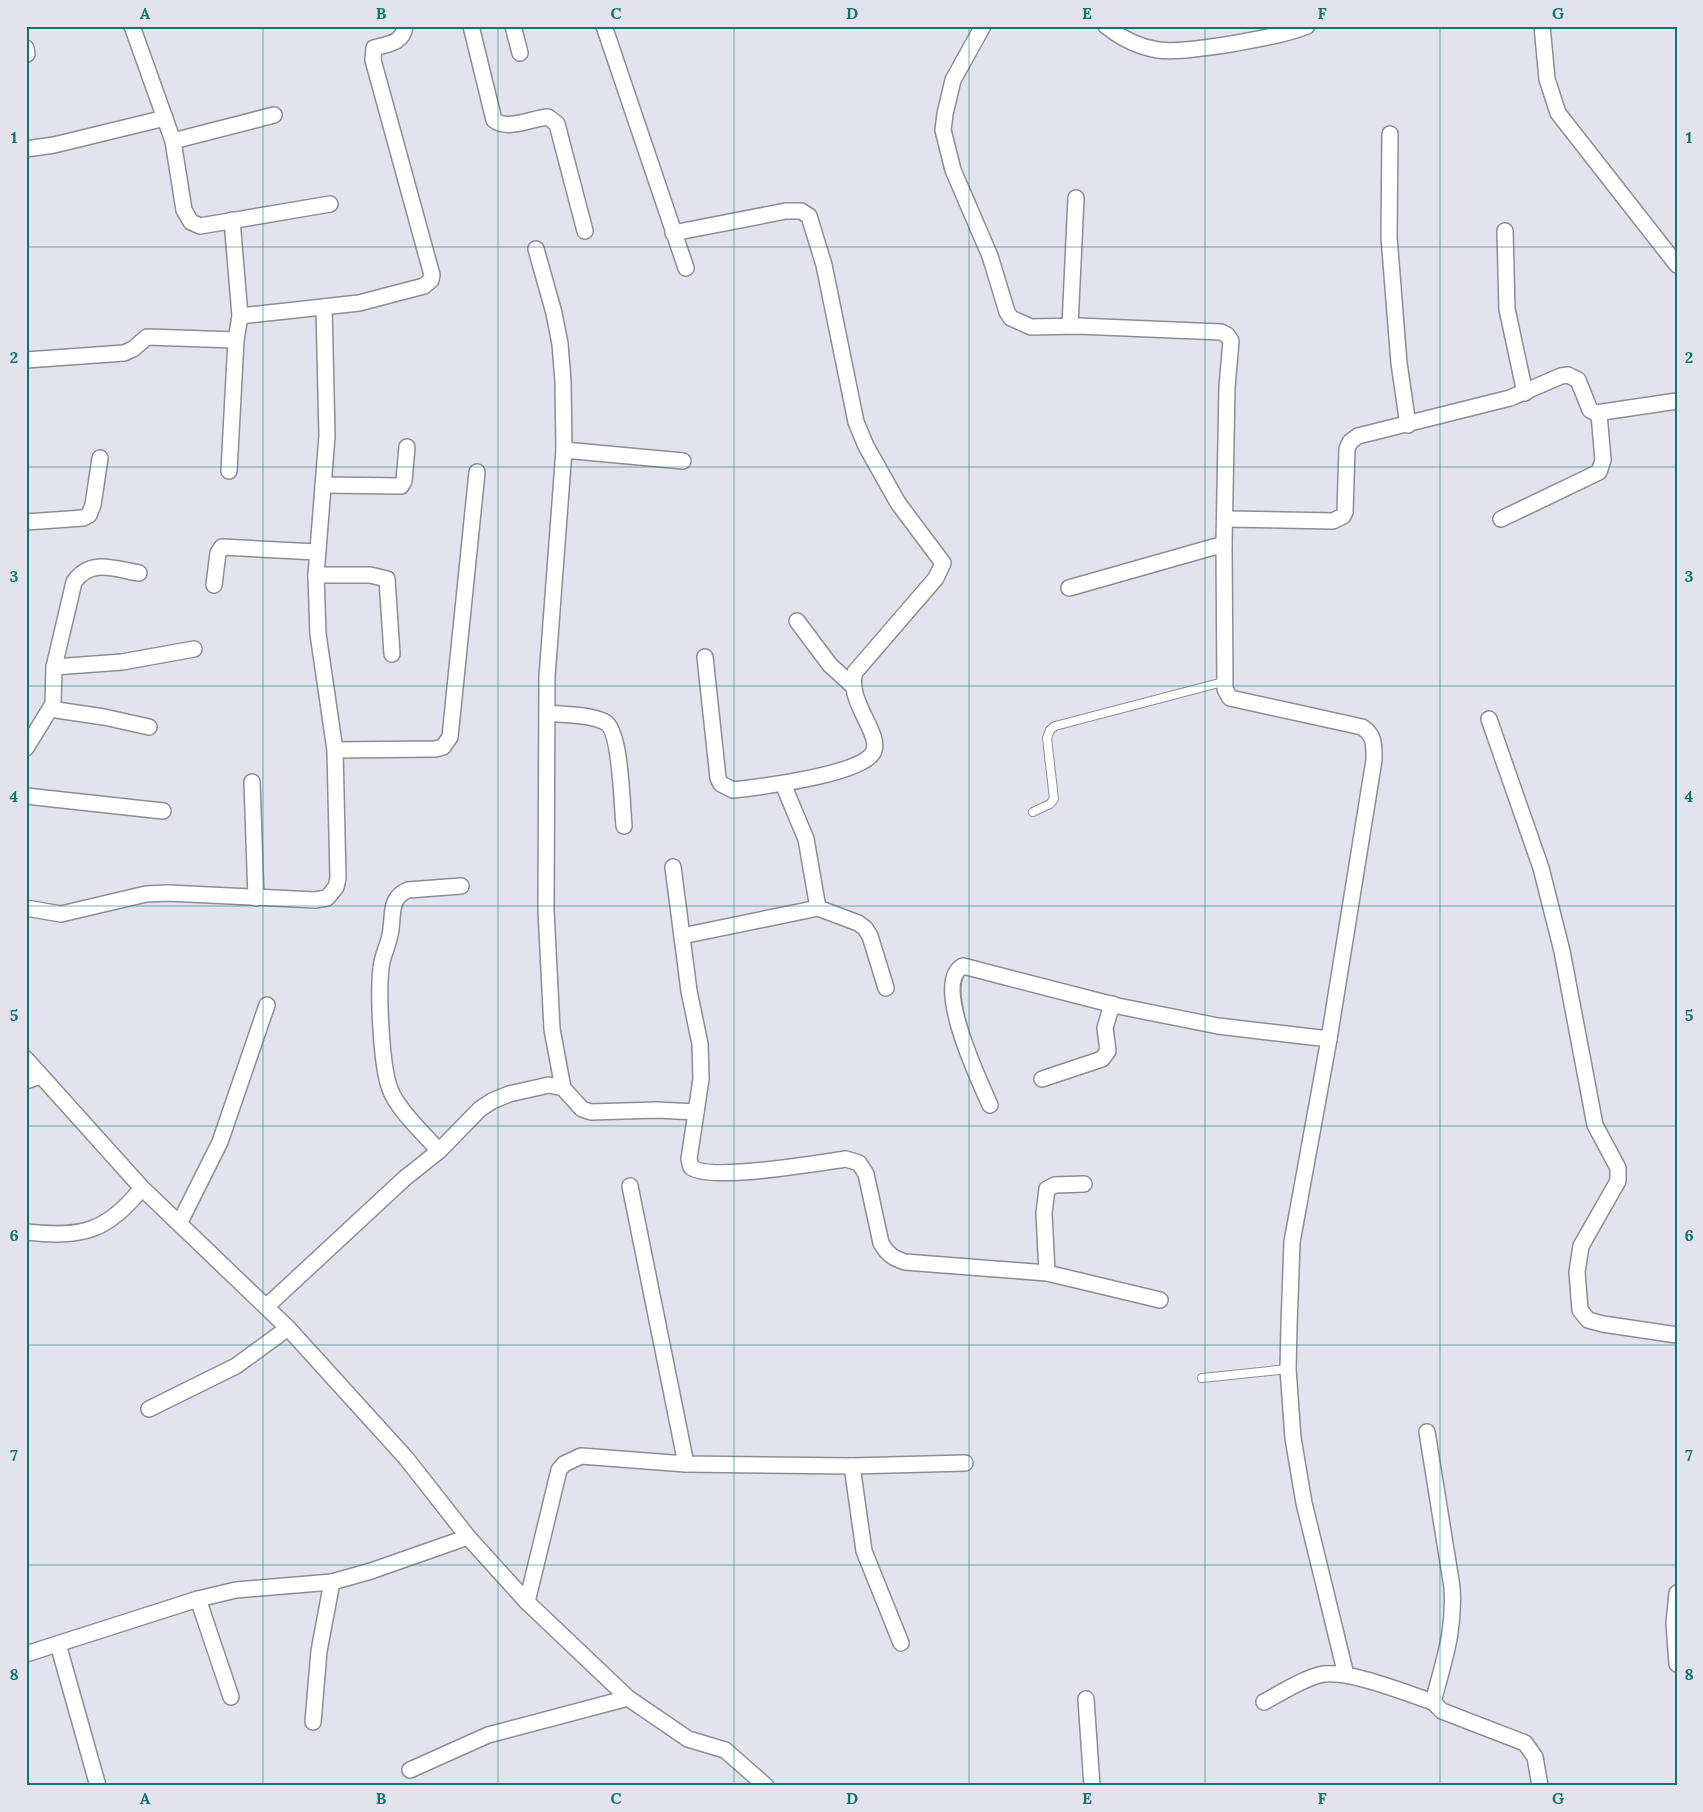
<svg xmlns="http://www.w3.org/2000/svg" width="1703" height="1812" font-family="Lora,serif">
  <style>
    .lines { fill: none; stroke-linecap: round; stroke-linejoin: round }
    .lane-casing { stroke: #8d8d97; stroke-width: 10 }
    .street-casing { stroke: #8d8d97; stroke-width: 18 }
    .lane { stroke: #fff; stroke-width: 8 }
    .street { stroke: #fff; stroke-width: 15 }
    .grid { fill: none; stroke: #0f766e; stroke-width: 1; stroke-opacity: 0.55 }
    .neatline { fill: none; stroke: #0f766e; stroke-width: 2 }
    .grid-label { font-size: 16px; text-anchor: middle; font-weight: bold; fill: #0f766e }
  </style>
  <rect width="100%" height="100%" fill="#e3e3ee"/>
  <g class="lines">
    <!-- lane casing -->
    <g class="lane-casing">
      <g id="lane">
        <path d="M1033 812 1050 804 1054 799 1047 738 1050 730 1055 726 1223 682"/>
        <path d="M1202 1378 1288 1369"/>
      </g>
    </g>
    <!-- street casing -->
    <g class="street-casing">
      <g id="street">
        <path d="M132 26 173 141 184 210 191 222 200 226 330 204"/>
        <path d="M471 26 494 120C507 131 533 118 548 117L557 124 585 231"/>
        <path d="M513 26 520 53"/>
        <path d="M604 26 686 268"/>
        <path d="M983 26 953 80 945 114 943 130 953 170 990 256 1007 312 1011 318 1031 327 1078 326 1221 332 1227 335 1231 341 1227 387 1224 544 1225 689 1230 698 1362 727C1375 735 1374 746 1374 760L1329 1039 1292 1242 1289 1326 1288 1369 1293 1438 1304 1503 1346 1675"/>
        <path d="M1106 26C1121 38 1139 47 1158 50 1185 54 1281 37 1307 26"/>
        <path d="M1542 26 1547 79 1558 113 1677 265"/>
        <path d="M26 48 27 54"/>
        <path d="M1390 134 1389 237 1399 363 1408 425"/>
        <path d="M173 141 274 115"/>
        <path d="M26 149 54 145 165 118"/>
        <path d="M1505 231 1507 309 1525 393"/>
        <path d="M673 233 786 211H801L809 216 824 265 856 422 866 446 898 503 943 563 936 578 855 672C848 693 866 716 873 736 875 742 876 749 872 754 857 775 760 787 733 790L721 784 718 778 705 657"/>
        <path d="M536 249 554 313 560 344 563 381 564 450 547 677 546 910 552 1029 563 1088"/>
        <path d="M240 316 359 303 424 286 431 280 432 275 373 60 374 48C389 44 403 43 405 26"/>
        <path d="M1070 326 1076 198"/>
        <path d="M26 360 124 353 133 349 147 337 236 340"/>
        <path d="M564 450 683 461"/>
        <path d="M229 471 236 340 240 316 232 220"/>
        <path d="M323 485 401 486 404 481 407 447"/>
        <path d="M1225 519 1333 521 1343 516 1345 512 1347 449 1350 442 1358 436 1510 398 1561 376 1568 375 1578 380 1590 410 1596 413 1677 401"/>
        <path d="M1501 519 1599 472 1603 460 1599 414"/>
        <path d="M26 522 83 518 89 515 93 505 100 458"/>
        <path d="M316 575H370L387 579 392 654"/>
        <path d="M214 585 218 553 222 547 317 552"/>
        <path d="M1069 588 1224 544"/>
        <path d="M797 621 830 665 853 686"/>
        <path d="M54 667 122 662 194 649"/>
        <path d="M50 709 104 717 149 727"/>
        <path d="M548 713C565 715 589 714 605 722 621 730 622 807 624 826"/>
        <path d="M1489 719 1541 868 1562 951 1595 1125 1618 1168V1181L1581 1246 1577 1272 1580 1310 1588 1320 1603 1324 1677 1335"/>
        <path d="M26 748 53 704 54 667 74 582C91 558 114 569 139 573"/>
        <path d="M335 750 435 749 443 747 450 737 477 472"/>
        <path d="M252 782 256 898"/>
        <path d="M783 784 806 839 818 908"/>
        <path d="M26 796 163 811"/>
        <path d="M673 867 689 991 700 1044 701 1079 689 1159 691 1167C710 1182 818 1163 846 1159L859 1163 866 1174 881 1243C887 1254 893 1258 905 1262L1047 1273 1160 1300"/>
        <path d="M26 908 61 914 146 894 168 893 315 900 327 898 336 887 338 878 335 750 318 634 316 575 327 436 324 307"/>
        <path d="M682 936 818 908 858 923 865 928 870 936 886 988"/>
        <path d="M26 1059 142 1188 288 1328 406 1458 468 1537 527 1602 628 1698 688 1739 725 1750 766 1786"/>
        <path d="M1042 1079 1102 1059 1108 1051 1105 1028 1112 1004"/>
        <path d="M26 1081 41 1076"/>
        <path d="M990 1105C979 1080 932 982 963 966L1118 1006 1218 1026 1329 1039"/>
        <path d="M439 1151C424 1134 397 1109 390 1089 381 1066 378 993 381 968 382 956 388 946 390 935 394 917 388 898 408 890L461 886"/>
        <path d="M630 1186 686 1464"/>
        <path d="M180 1222 220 1142 267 1005"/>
        <path d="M26 1232C82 1238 107 1232 142 1188"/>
        <path d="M1047 1273 1044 1213 1047 1189 1055 1185 1084 1184"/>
        <path d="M267 1306 405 1178 439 1151 480 1109 492 1101 509 1094 549 1085 563 1088 582 1109 591 1112 657 1110 696 1112"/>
        <path d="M149 1409 236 1366 288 1328"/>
        <path d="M1427 1432 1452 1587C1455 1631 1444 1660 1433 1702L1442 1711 1525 1743 1535 1757 1540 1786"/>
        <path d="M852 1466 864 1551 901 1643"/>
        <path d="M1677 1593 1674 1623 1677 1664"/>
        <path d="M198 1599 231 1697"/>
        <path d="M527 1602 559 1470 564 1464 581 1456 686 1464 852 1466 965 1463"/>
        <path d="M58 1644 98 1786"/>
        <path d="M26 1654 198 1599 236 1590 332 1582 371 1571 468 1537"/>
        <path d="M1086 1699 1092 1786"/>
        <path d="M1264 1702C1281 1693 1300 1680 1319 1675 1345 1668 1406 1693 1433 1702"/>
        <path d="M313 1722 319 1651 332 1582"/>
        <path d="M410 1770 488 1735 628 1698"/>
      </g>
    </g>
    <!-- lane -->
    <use href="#lane" class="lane"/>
    <!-- street -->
    <use href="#street" class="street"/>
  </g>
  <!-- grid -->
  <path class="grid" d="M263 26V1786M498 26V1786M734 26V1786M969 26V1786M1205 26V1786M1440 26V1786M26 247H1677M26 467H1677M26 686H1677M26 906H1677M26 1126H1677M26 1345H1677M26 1565H1677"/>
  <!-- border -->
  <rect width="1703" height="1812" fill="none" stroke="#e3e3ee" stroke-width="55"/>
  <rect x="28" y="28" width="1648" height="1756" class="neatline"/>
  <g class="grid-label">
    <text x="145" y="19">A</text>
    <text x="381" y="19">B</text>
    <text x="616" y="19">C</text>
    <text x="852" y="19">D</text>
    <text x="1087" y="19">E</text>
    <text x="1322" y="19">F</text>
    <text x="1558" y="19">G</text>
    <text x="14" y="143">1</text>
    <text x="1689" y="143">1</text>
    <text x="14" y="363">2</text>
    <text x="1689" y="363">2</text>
    <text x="14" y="582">3</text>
    <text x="1689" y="582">3</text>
    <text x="14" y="802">4</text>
    <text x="1689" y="802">4</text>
    <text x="14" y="1021">5</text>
    <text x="1689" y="1021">5</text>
    <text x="14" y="1241">6</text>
    <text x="1689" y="1241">6</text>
    <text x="14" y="1461">7</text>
    <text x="1689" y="1461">7</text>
    <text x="14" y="1680">8</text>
    <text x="1689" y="1680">8</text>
    <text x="145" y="1804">A</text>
    <text x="381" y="1804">B</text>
    <text x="616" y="1804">C</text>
    <text x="852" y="1804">D</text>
    <text x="1087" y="1804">E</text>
    <text x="1322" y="1804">F</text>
    <text x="1558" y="1804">G</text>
  </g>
</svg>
